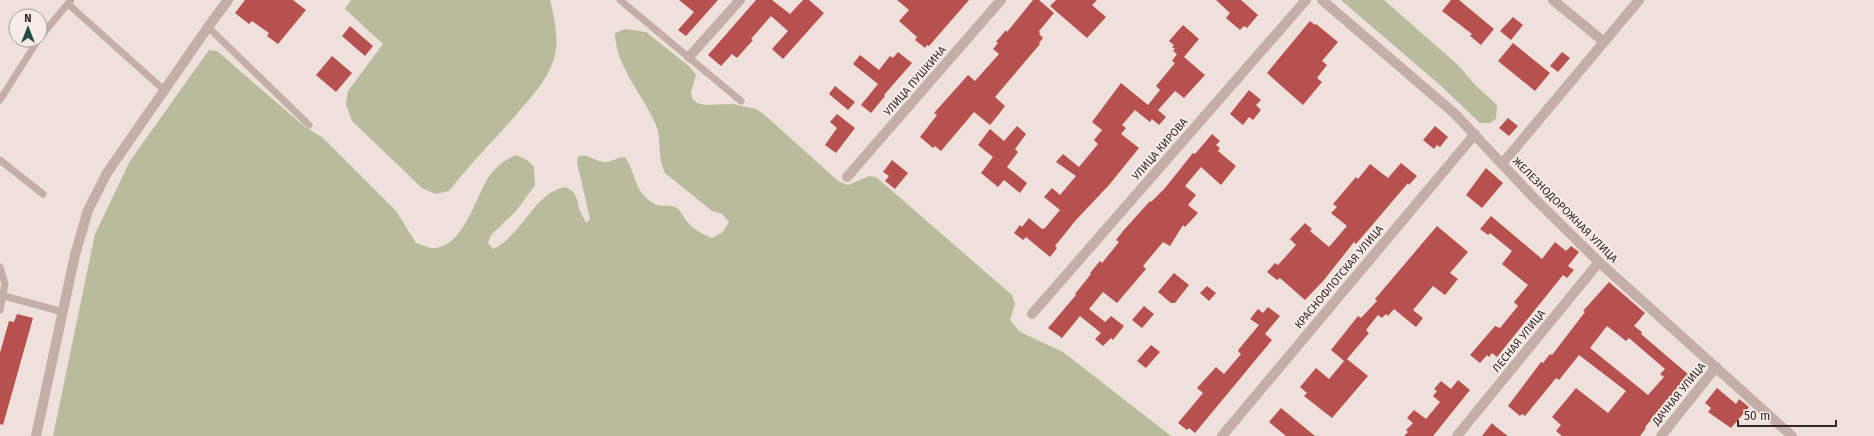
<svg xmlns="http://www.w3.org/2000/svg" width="1874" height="436" font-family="'Fira Sans',sans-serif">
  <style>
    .green { fill: #b8bb9c }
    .building { fill: #b7514f; fill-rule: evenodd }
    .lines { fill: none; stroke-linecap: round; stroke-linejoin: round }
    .service { stroke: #c4aea8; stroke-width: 7 }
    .minor { stroke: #c4aea8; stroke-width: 10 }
    .tertiary { stroke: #c4aea8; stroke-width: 10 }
    .labels { text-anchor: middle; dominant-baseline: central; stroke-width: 4; stroke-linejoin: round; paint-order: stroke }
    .street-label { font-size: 11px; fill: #322827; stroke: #f6ebe6 }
  </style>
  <rect width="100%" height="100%" fill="#eee0da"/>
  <!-- green -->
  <g class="green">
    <path d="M351 0H550C554 16 559 38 555 54 550 78 531 97 516 115 494 140 470 164 449 191L436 194 422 188 352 121 346 104 348 91 383 44 345 9Z"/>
    <path d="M1341 0H1384L1459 66 1475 85 1494 102 1497 106 1496 119 1490 123H1480L1440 85Z"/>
    <path d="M625 29 646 32 690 67 696 75 691 92 692 98 697 103 705 105 732 104 756 109 767 117 838 181 848 185 869 176 876 177 1012 295 1015 304 1010 320 1020 332 1063 352 1171 436H53L95 234 130 161 209 50 217 51 305 127 323 138 396 211 416 243C420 244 426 247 431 248 464 250 475 196 490 175 497 166 506 159 516 155L527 160 534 167 535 185 516 211 491 235 488 243 493 249C522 236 535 191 566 187L573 192 577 199 579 209 586 223 590 219 577 162 578 157C588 152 596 163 606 162 613 161 618 157 625 157 637 175 633 192 655 204 662 208 671 203 678 209 681 211 683 216 685 219 692 229 702 234 712 238L723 232 729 222 722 214 712 211 665 173C657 158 662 140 656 125 643 94 616 68 615 33Z"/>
  </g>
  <!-- building -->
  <g class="building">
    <path d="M245 0H293L306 10 278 44 267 36 269 33 252 21 249 24 235 13Z"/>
    <path d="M679 0H718L686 36 678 30 694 12Z"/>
    <path d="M756 0H772L790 14 803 0H809L824 13 783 59 772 49 788 31 771 16 751 39 753 40 737 58 732 54 721 66 708 55Z"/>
    <path d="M897 0H969L929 46 927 45 925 48 915 40 917 37 899 21 909 10Z"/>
    <path d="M1033 0H1039L1054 13 1039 31 1040 33 1039 34 1043 38 1039 43 1040 44 995 97 1005 106 999 114 990 125 974 112 941 151 935 146 933 148 920 137 937 115 934 113 968 75 975 81 999 54 993 49 998 43 996 42 1006 30 1007 32Z"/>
    <path d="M1056 0H1097L1092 5 1106 17 1087 38 1050 6Z"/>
    <path d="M1216 0H1241L1258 15 1247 28 1244 26 1240 30 1226 18 1230 13Z"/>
    <path d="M1451 0H1459L1494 29 1481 45 1470 36 1472 34 1442 11Z"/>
    <path d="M1513 17 1523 25 1511 40 1500 31Z"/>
    <path d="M1310 21 1315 25 1316 24 1338 42 1322 61 1327 65 1317 78 1322 82 1303 105 1267 73Z"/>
    <path d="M1183 25 1199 39 1184 57 1205 75 1184 98 1175 91 1158 110 1166 117 1159 125 1152 119 1150 122 1135 110 1122 125 1126 128 1121 134 1139 148 1109 185 1076 220 1055 246 1057 248 1050 257 1026 237 1023 240 1014 233 1020 225 1022 227 1029 218 1042 229 1045 228 1060 210 1044 197 1052 188 1060 195 1076 176 1056 162 1063 154 1079 167 1098 144 1094 140 1102 130 1092 122 1121 83 1148 105 1160 90 1156 86 1175 63 1172 61 1177 54 1173 51 1175 49 1172 47 1174 45 1169 41Z"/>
    <path d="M350 26 373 46 365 56 342 36Z"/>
    <path d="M1513 43 1550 73 1535 91 1498 61Z"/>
    <path d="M898 52 912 63 884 95 885 96 871 113 861 105 878 84 853 64 860 55 879 70 890 56 893 58Z"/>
    <path d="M1562 52 1570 58 1558 72 1550 66Z"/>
    <path d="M332 56 352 73 336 92 316 75Z"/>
    <path d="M835 86 855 102 848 110 829 94Z"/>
    <path d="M1249 90 1261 100 1256 105 1261 110 1253 120 1249 117 1243 125 1230 114Z"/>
    <path d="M837 114 855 128 836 153 825 145 837 128 830 122Z"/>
    <path d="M1508 118 1518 126 1509 136 1499 128Z"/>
    <path d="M1017 126 1026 134 1015 149 1018 152 1007 167 1027 183 1020 193 1004 180 998 187 981 173 993 157 978 145 990 129 1004 141Z"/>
    <path d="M1435 126 1448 137 1440 147 1437 145 1434 149 1423 140Z"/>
    <path d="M1212 134 1220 141 1216 145 1220 148 1218 151 1236 166 1221 185 1201 167 1185 186 1196 195 1188 205 1198 213 1185 227 1183 225 1170 246 1163 242 1143 266 1146 269 1117 303 1103 292 1089 309 1105 322 1111 316 1124 326 1113 340 1111 338 1103 346 1095 339 1101 333 1080 316 1062 338 1048 328 1076 295 1075 294 1091 274 1090 273 1100 261 1102 263 1119 242 1116 240 1123 231 1150 201 1151 202 1165 188 1193 153 1195 154Z"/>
    <path d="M892 160 908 173 895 189 885 181 889 176 883 172Z"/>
    <path d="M1401 163 1417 176 1409 185 1408 183 1356 244 1354 242 1324 280 1305 300 1280 278 1277 280 1267 272 1275 263 1278 265 1296 245 1290 239 1305 223 1312 229 1310 231 1329 247 1347 226 1331 213 1337 207 1333 204 1356 177 1358 179 1370 164 1388 178Z"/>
    <path d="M1486 168 1503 183 1482 208 1466 195Z"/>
    <path d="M1491 216 1542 259 1555 242 1566 251 1571 246 1579 252 1568 266 1574 270 1567 278 1563 275 1497 357 1492 353 1489 357 1487 355 1480 363 1470 355 1495 326 1500 328 1518 306 1514 302 1528 285 1502 264 1512 251 1490 233 1488 235 1480 229Z"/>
    <path d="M1437 226 1468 252 1450 273 1458 279 1445 295 1433 286 1413 310 1423 318 1416 327 1394 309 1388 316 1386 314 1382 318 1378 315 1366 330 1369 333 1347 359 1368 376 1332 418 1304 396 1307 393 1300 387 1316 368 1329 379 1344 361 1331 350 1358 316 1361 318 1377 301 1375 299Z"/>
    <path d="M1174 273 1189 285 1175 303H1171L1158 292Z"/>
    <path d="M1609 282 1645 313 1634 326 1642 332 1641 334 1689 375 1645 427 1646 428 1640 436H1562L1556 431 1561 425 1552 417 1576 388 1608 413 1626 391 1579 355 1559 380 1556 378 1525 416 1522 414 1520 416 1508 406 1541 362 1543 363 1550 354 1552 355 1585 312 1583 311ZM1607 326 1626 341 1629 338 1665 369 1660 374 1664 377 1648 395 1590 348Z"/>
    <path d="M1207 286 1216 293 1209 301 1200 293Z"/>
    <path d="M1144 306 1154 314 1142 328 1132 320Z"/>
    <path d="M1268 307 1280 316 1265 334 1272 340 1195 433 1189 428 1187 430 1178 423 1203 393 1197 388 1216 367 1224 374 1241 354 1238 351 1239 349 1259 325 1250 319 1258 309 1263 313Z"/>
    <path d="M17 314 33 318 3 425 0 424V353L9 321 14 322Z"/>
    <path d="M1151 345 1160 352 1146 368 1137 361Z"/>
    <path d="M1458 380 1470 390 1433 436H1404L1408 432 1406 430 1413 423 1407 418 1414 410 1426 419 1440 402 1433 396 1437 391 1434 389 1441 381 1451 389Z"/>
    <path d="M1717 388 1736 404 1739 399 1749 407 1731 428 1708 412 1711 408 1705 403Z"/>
    <path d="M1281 408 1315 436H1286L1269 422Z"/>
    <path d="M1492 423 1496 427 1508 436H1482Z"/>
  </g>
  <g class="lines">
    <!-- service -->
    <g class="service">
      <path d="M620 0 741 101"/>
      <path d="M68 4 164 90"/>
      <path d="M208 27 309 125"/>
      <path d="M40 37 71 0"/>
      <path d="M0 100 38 40"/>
      <path d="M0 160 43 194"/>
      <path d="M0 267 5 284 0 310"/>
      <path d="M4 296 63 312"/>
    </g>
    <!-- minor -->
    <g class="minor">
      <path d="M1553 0 1603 41"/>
      <path d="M689 57 740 0"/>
      <path d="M1502 164 1639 0"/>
      <path d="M847 177 1001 0"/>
      <path d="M1032 314 1306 0"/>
      <path d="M36 436 75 255 88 210 107 173 208 27 228 0"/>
      <path d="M1222 436 1475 134"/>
      <path d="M1457 436 1599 262"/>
      <path d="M1661 436 1716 367"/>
    </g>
    <!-- tertiary -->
    <path class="tertiary" d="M1322 0 1454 113 1534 198 1599 262 1792 436"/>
  </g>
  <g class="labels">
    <!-- street labels -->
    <g class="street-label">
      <text transform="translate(915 81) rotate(-49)">УЛИЦА ПУШКИНА</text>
      <text transform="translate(1160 149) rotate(-49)">УЛИЦА КИРОВА</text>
      <text transform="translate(1565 210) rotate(45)">ЖЕЛЕЗНОДОРОЖНАЯ УЛИЦА</text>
      <text transform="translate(1339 277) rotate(-50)">КРАСНОФЛОТСКАЯ УЛИЦА</text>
      <text transform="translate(1519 341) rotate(-51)">ЛЕСНАЯ УЛИЦА</text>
      <text transform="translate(1679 394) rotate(-51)">ДАЧНАЯ УЛИЦА</text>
    </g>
  </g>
  <!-- north arrow -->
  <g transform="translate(28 28)"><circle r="19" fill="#f6ebe6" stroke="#a89d9a"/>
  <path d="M0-3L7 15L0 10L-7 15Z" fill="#224e47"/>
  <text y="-6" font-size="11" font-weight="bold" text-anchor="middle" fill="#322827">N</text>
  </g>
  <!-- scale -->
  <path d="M1738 420v6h98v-6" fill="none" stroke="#322827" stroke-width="2"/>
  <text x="1744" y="420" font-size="12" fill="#322827" stroke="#f6ebe6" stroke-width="3" paint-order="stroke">50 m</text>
</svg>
